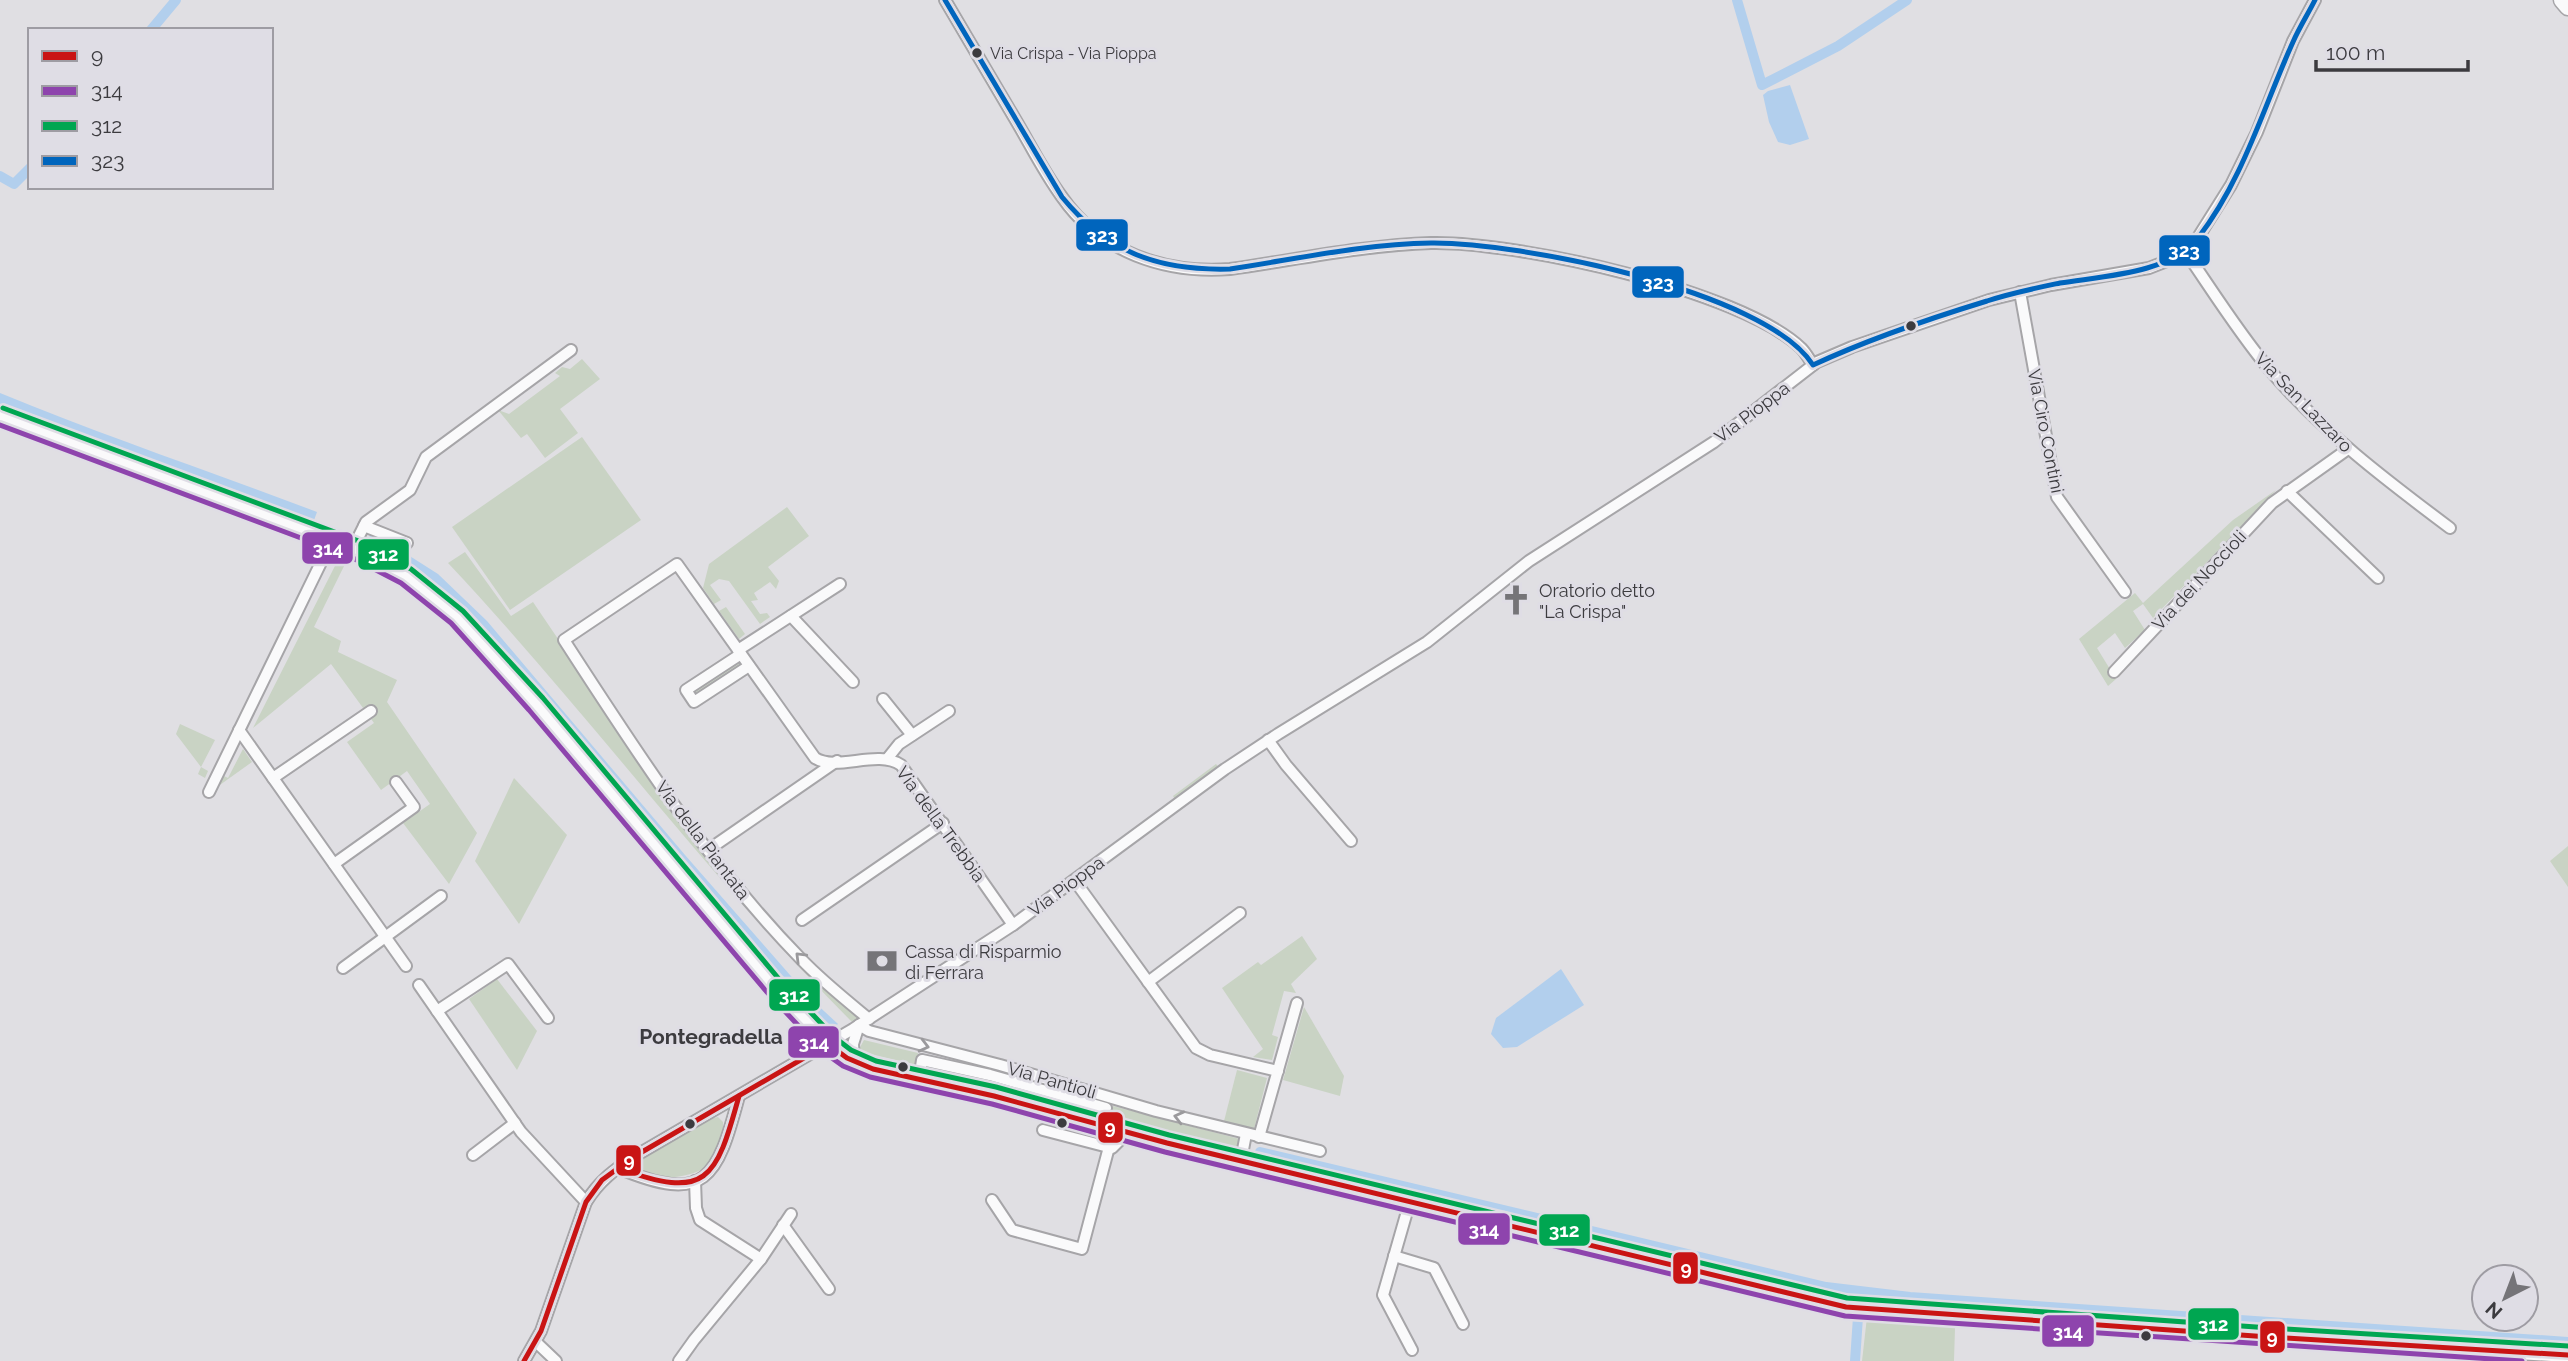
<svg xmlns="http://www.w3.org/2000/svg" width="2568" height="1361" font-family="Raleway,sans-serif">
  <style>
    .green { fill: #c9d3c4 }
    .water { fill: #b2cfed }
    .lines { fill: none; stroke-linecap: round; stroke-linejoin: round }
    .canal { stroke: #b2cfed; stroke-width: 10 }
    .street-casing { stroke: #a6a5a8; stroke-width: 14 }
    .secondary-casing { stroke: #a6a5a8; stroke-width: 18 }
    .primary-casing { stroke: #a6a5a8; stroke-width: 19 }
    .street { stroke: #fafafb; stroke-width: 10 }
    .secondary { stroke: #fafafb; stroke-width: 14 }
    .primary { stroke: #fafafb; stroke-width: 16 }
    .bus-1-casing { stroke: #dfdde5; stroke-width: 10 }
    .bus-2-casing { stroke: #dfdde5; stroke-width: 10 }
    .bus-3-casing { stroke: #dfdde5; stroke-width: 10 }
    .bus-4-casing { stroke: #dfdde5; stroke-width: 10 }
    .bus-1 { stroke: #c91414; stroke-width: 5 }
    .bus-2 { stroke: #8e44ad; stroke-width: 5 }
    .bus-3 { stroke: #00a651; stroke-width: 5 }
    .bus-4 { stroke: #0065bd; stroke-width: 5 }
    .oneway { stroke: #9b9a9d }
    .bus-dot { fill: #3c3b3f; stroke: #dfdde5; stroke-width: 2.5 }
    .labels { text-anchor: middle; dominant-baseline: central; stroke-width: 6; stroke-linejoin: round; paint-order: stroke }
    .bus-label { font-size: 16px; fill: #3c3b3f; stroke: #dfdde5; text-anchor: start }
    .street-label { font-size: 18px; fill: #3c3b3f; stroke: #dfdde5 }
    .poi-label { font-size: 18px; fill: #3c3b3f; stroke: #dfdde5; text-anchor: start }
    .quarter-label { font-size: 21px; font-weight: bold; fill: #3c3b3f; stroke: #dfdde5 }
    .line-badge { stroke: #dfdde5; stroke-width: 2.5 }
    .badge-label { font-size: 19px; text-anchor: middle; font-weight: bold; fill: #fff }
  </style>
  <rect width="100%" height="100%" fill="#e0dfe3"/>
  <!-- green -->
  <g class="green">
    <path d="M582 359 600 379 560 409 578 433 545 458 527 434 521 438 498 410 509 414 560 376 555 373 562 367 570 369Z"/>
    <path d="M582 437 641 520 510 610 452 527Z"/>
    <path d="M2276 490 2153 618 2143 604 2133 611 2145 630 2125 648 2115 633 2097 648 2116 679 2108 686 2079 639 2135 593 2143 603 2233 520Z"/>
    <path d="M787 507 809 536 768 567 779 581 776 589 770 582 754 593 758 600 751 601 760 614 767 613 770 617 760 624 729 581 719 579 710 585 721 600 714 604 703 588 709 564Z"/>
    <path d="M465 552 511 616 533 602 695 841 865 1019 853 1023C709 878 588 712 448 563Z"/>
    <path d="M340 556 348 558 314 627 341 641 338 652 397 680 387 702 477 833 449 884 403 823 430 804 407 771 381 790 347 742 374 723 331 664 253 728Z"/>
    <path d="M726 607 745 634 739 639 719 611Z"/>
    <path d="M737 659 742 666 696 697 692 690Z"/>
    <path d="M180 724 215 740 201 767 208 771 205 778 198 774 201 767 176 734Z"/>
    <path d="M243 749 252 762 217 787 222 775 228 778Z"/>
    <path d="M1216 764 1220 769 1176 801 1173 796Z"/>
    <path d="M514 778 567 835 519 924 475 861Z"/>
    <path d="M2568 846V887L2550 861Z"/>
    <path d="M1302 936 1317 959 1291 984 1296 993 1284 991 1272 1035 1278 1037 1272 1060 1253 1057 1263 1049 1222 988 1258 962 1261 965Z"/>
    <path d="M497 979 537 1031 517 1070 469 999Z"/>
    <path d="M1304 1007 1344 1076 1340 1096 1283 1080Z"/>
    <path d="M864 1040 918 1053 917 1065 858 1051Z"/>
    <path d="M1237 1070 1267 1078 1253 1133 1223 1125Z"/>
    <path d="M1113 1106 1240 1139 1236 1154 1108 1122Z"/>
    <path d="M718 1117 723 1122C724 1136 717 1157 706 1167 691 1178 644 1185 637 1164L640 1160 710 1119Z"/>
    <path d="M1867 1317 1955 1328 1954 1361H1862Z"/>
  </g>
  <!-- water -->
  <g class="water">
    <path d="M1790 85 1809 139 1790 145 1778 142 1769 122 1763 95 1768 91Z"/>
    <path d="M0 393C104 436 212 472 317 512L313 523 23 414 0 404Z"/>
    <path d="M370 535 405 553 438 574 487 621 685 855 811 999 838 1024 833 1028 772 968 494 641C453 600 418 571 367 544Z"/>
    <path d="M1561 969 1584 1005 1517 1047 1503 1048 1491 1034 1496 1018Z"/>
  </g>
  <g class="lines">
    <!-- canal -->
    <g class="canal">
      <path d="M1737 0 1762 85 1838 46 1907 0"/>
      <path d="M151 30 176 0"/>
      <path d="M0 176 14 184 30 168"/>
      <path d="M1260 1152 1826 1287 1910 1297 2078 1309 2568 1342"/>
      <path d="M1855 1361 1858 1317"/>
    </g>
    <!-- street casing -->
    <g class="street-casing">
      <g id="street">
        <path d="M945 0C969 41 994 83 1018 124 1032 148 1045 174 1062 197 1100 252 1165 274 1230 269 1294 260 1366 245 1431 243 1515 241 1740 290 1801 348 1806 353 1809 359 1813 365"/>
        <path d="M2185 251C2212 290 2238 332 2269 369 2321 431 2386 480 2450 528"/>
        <path d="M2020 292 2057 497 2125 592"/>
        <path d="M2287 491 2378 578"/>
        <path d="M364 526 407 543"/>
        <path d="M353 548 366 522 410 490 426 457 571 350"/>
        <path d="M791 616 853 682"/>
        <path d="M738 650 840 584"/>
        <path d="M741 654 686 690 694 702 749 666"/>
        <path d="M2114 672 2272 503 2348 449"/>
        <path d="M883 699 912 735"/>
        <path d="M239 730 406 966"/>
        <path d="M1268 740 1286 765 1351 841"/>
        <path d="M887 759 899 744 949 711"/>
        <path d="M273 778 371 711"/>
        <path d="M209 792 332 540"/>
        <path d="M708 850 837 761"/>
        <path d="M334 864 414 807 396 782"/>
        <path d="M1075 881 1196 1048 1210 1055 1278 1071"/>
        <path d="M802 920 943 823"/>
        <path d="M343 968 441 896"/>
        <path d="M1148 982 1240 913"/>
        <path d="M419 985 521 1132 586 1202"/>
        <path d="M437 1011 508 964 548 1018"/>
        <path d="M869 1019C846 1000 822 981 801 959 708 864 636 751 564 640L677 564 815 758C837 772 877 749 901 765L1013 925"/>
        <path d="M859 1025 869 1031 1000 1065 1156 1111 1320 1151"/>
        <path d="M854 1061 853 1044 859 1025"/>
        <path d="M919 1079 922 1060 990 1075 1106 1108"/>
        <path d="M1043 1130 1112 1148 1128 1132"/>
        <path d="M1259 1137 1297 1003"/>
        <path d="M473 1155 515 1123"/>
        <path d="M1241 1160 1246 1134"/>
        <path d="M618 1168C706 1205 717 1179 739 1096"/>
        <path d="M695 1181 696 1208 700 1220 761 1259"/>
        <path d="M992 1200 1012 1230 1082 1249 1109 1147"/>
        <path d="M1410 1201 1383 1295 1412 1350"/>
        <path d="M783 1225 829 1289"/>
        <path d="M1394 1256 1434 1268 1463 1324"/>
        <path d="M536 1342 556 1361"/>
        <path d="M524 1361 541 1331 586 1202C599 1181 615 1169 635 1156L853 1029 1013 925 1225 769 1278 734 1427 642 1529 561 1714 442 1817 362 1852 347 1989 300 2051 285 2149 268 2177 257 2197 239 2231 185 2257 132 2293 41 2315 0"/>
        <path d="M679 1361 694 1340 761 1259 791 1214"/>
      </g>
    </g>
    <!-- secondary casing -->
    <g class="secondary-casing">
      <path id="secondary" d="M0 416 353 548 406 576 431 594 457 617 536 704 772 985 828 1044 847 1058 873 1069 994 1096 1167 1143 1846 1307 2269 1337 2568 1355"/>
    </g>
    <!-- primary casing -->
    <g class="primary-casing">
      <path id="primary" d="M2562 0 2568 7"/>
    </g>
    <!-- street -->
    <use href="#street" class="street"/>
    <!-- secondary -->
    <use href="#secondary" class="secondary"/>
    <!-- primary -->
    <use href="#primary" class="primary"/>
    <!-- bus-1 casing -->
    <g class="bus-1-casing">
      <g id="bus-1">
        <path d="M828 1044 847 1058 873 1069 994 1096 1167 1143 1846 1307 2269 1337 2568 1355"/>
        <path d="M618 1168C707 1201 716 1180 739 1096"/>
        <path d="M524 1361 541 1331 586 1202 602 1180 635 1156 828 1044"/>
      </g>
    </g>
    <!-- bus-2 casing -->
    <g class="bus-2-casing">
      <path id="bus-2" d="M0 425 349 556 401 583 451 623 529 710 766 991 822 1051 843 1066 870 1077 992 1104 1165 1152 1845 1316 2522 1361"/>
    </g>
    <!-- bus-3 casing -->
    <g class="bus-3-casing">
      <path id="bus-3" d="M3 408 356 540 411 569 463 611 543 698 779 979 834 1037 851 1050 876 1061 996 1087 1169 1135 1847 1298 2270 1328 2568 1346"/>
    </g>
    <!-- bus-4 casing -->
    <g class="bus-4-casing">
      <path id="bus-4" d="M945 0 1062 197C1108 253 1159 271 1230 269 1296 259 1364 244 1431 243 1517 242 1765 290 1813 365 1869 339 1928 319 1987 301 2011 293 2036 288 2060 283 2103 276 2169 274 2198 238 2243 180 2263 108 2293 42 2299 28 2308 14 2315 0"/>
    </g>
    <!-- bus-1 -->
    <use href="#bus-1" class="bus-1"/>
    <!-- bus-2 -->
    <use href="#bus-2" class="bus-2"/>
    <!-- bus-3 -->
    <use href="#bus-3" class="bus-3"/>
    <!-- bus-4 -->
    <use href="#bus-4" class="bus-4"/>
  </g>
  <!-- one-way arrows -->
  <defs><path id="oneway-chevron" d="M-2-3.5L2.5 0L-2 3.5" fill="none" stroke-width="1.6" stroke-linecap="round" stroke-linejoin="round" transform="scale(1.75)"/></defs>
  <g class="oneway">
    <use href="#oneway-chevron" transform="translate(800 957) rotate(-135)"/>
    <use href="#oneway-chevron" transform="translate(924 1046) rotate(14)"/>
    <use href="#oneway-chevron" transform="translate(1179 1117) rotate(-166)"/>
  </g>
  <!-- icons -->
  <defs>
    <g id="church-bare" transform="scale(2.415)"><path d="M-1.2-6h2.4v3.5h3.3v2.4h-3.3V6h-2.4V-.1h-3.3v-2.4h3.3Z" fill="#757478" stroke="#dfdde5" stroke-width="2.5" paint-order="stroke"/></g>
    <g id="bank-bare" transform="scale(2.415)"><path d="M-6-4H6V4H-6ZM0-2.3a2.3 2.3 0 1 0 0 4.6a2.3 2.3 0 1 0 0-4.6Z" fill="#757478" stroke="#dfdde5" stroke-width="2.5" paint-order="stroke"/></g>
  </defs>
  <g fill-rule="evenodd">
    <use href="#church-bare" x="1516" y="600"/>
    <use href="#bank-bare" x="882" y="961"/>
  </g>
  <!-- markers -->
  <g class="bus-dot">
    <circle cx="977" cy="53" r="6"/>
    <circle cx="1911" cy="326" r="6"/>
    <circle cx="903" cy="1067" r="6"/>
    <circle cx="1062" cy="1123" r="6"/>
    <circle cx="690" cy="1124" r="6"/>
    <circle cx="2146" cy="1336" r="6"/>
  </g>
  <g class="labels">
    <!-- bus labels -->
    <g class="bus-label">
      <text x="990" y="53">Via Crispa - Via Pioppa</text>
    </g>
    <!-- street labels -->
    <g class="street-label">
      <text transform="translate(2304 402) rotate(46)">Via San Lazzaro</text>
      <text transform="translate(1752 412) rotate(-37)">Via Pioppa</text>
      <text transform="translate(2046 431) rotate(79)">Via Ciro Contini</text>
      <text transform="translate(2199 580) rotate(-47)">Via dei Noccioli</text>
      <text transform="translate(941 824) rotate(54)">Via della Trebbia</text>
      <text transform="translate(703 840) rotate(53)">Via della Piantata</text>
      <text transform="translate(1066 886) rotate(-36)">Via Pioppa</text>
      <text transform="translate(1052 1080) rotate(16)">Via Pantioli</text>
    </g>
    <!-- poi labels -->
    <g class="poi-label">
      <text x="1539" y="590">Oratorio detto<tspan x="1539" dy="21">"La Crispa"</tspan></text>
      <text x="905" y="951">Cassa di Risparmio<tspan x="905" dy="21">di Ferrara</tspan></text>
    </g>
    <!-- quarter labels -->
    <g class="quarter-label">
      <text x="711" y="1036">Pontegradella</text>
    </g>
  </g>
  <g class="line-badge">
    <rect x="1075" y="218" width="54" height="34" rx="7" fill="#0065bd"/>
    <rect x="2158" y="234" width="53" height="33" rx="7" fill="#0065bd"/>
    <rect x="1631" y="265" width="54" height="34" rx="7" fill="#0065bd"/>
    <rect x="301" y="531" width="53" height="34" rx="7" fill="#8e44ad"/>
    <rect x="357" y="538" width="53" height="33" rx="7" fill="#00a651"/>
    <rect x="768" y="978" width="53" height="34" rx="7" fill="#00a651"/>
    <rect x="787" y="1025" width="53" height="34" rx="7" fill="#8e44ad"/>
    <rect x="1097" y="1111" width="27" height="33" rx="7" fill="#c91414"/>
    <rect x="615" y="1144" width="27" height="33" rx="7" fill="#c91414"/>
    <rect x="1457" y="1212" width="54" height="34" rx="7" fill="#8e44ad"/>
    <rect x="1538" y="1213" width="53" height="34" rx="7" fill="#00a651"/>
    <rect x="1672" y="1251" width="27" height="34" rx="7" fill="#c91414"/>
    <rect x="2187" y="1307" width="53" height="34" rx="7" fill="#00a651"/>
    <rect x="2041" y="1314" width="54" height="34" rx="7" fill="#8e44ad"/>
    <rect x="2259" y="1320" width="27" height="34" rx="7" fill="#c91414"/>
  </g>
  <g class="badge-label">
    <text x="1102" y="242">323</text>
    <text x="2184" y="257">323</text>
    <text x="1658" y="289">323</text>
    <text x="328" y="555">314</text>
    <text x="383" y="561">312</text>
    <text x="794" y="1002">312</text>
    <text x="814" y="1049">314</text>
    <text x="1110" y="1134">9</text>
    <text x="629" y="1167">9</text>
    <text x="1484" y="1236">314</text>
    <text x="1564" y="1237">312</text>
    <text x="1686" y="1275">9</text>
    <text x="2213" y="1331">312</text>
    <text x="2068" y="1338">314</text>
    <text x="2272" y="1344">9</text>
  </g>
  <!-- legend -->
  <rect x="28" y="28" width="245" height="161" fill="#dfdde5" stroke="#9e9ca3" stroke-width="2"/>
  <rect x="42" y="51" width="35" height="10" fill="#c91414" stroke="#9e9ca3" stroke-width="2"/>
  <text x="91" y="63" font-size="21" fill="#3c3b3f">9</text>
  <rect x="42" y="86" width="35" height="10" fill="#8e44ad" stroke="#9e9ca3" stroke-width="2"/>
  <text x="91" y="98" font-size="21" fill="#3c3b3f">314</text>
  <rect x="42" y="121" width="35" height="10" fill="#00a651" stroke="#9e9ca3" stroke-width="2"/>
  <text x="91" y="133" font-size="21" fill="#3c3b3f">312</text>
  <rect x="42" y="156" width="35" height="10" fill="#0065bd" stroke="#9e9ca3" stroke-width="2"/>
  <text x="91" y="168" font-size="21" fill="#3c3b3f">323</text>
  <!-- north arrow -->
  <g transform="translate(2505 1298) rotate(222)"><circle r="33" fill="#dfdde5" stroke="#9e9ca3" stroke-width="2"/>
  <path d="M0-5L12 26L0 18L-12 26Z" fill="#757478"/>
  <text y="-10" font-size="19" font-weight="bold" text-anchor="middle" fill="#3c3b3f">N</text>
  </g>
  <!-- scale -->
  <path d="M2316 60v10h152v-10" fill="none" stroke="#3c3b3f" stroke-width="3.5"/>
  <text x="2326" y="60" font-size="21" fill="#3c3b3f" stroke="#dfdde5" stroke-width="5" paint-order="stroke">100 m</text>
</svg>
